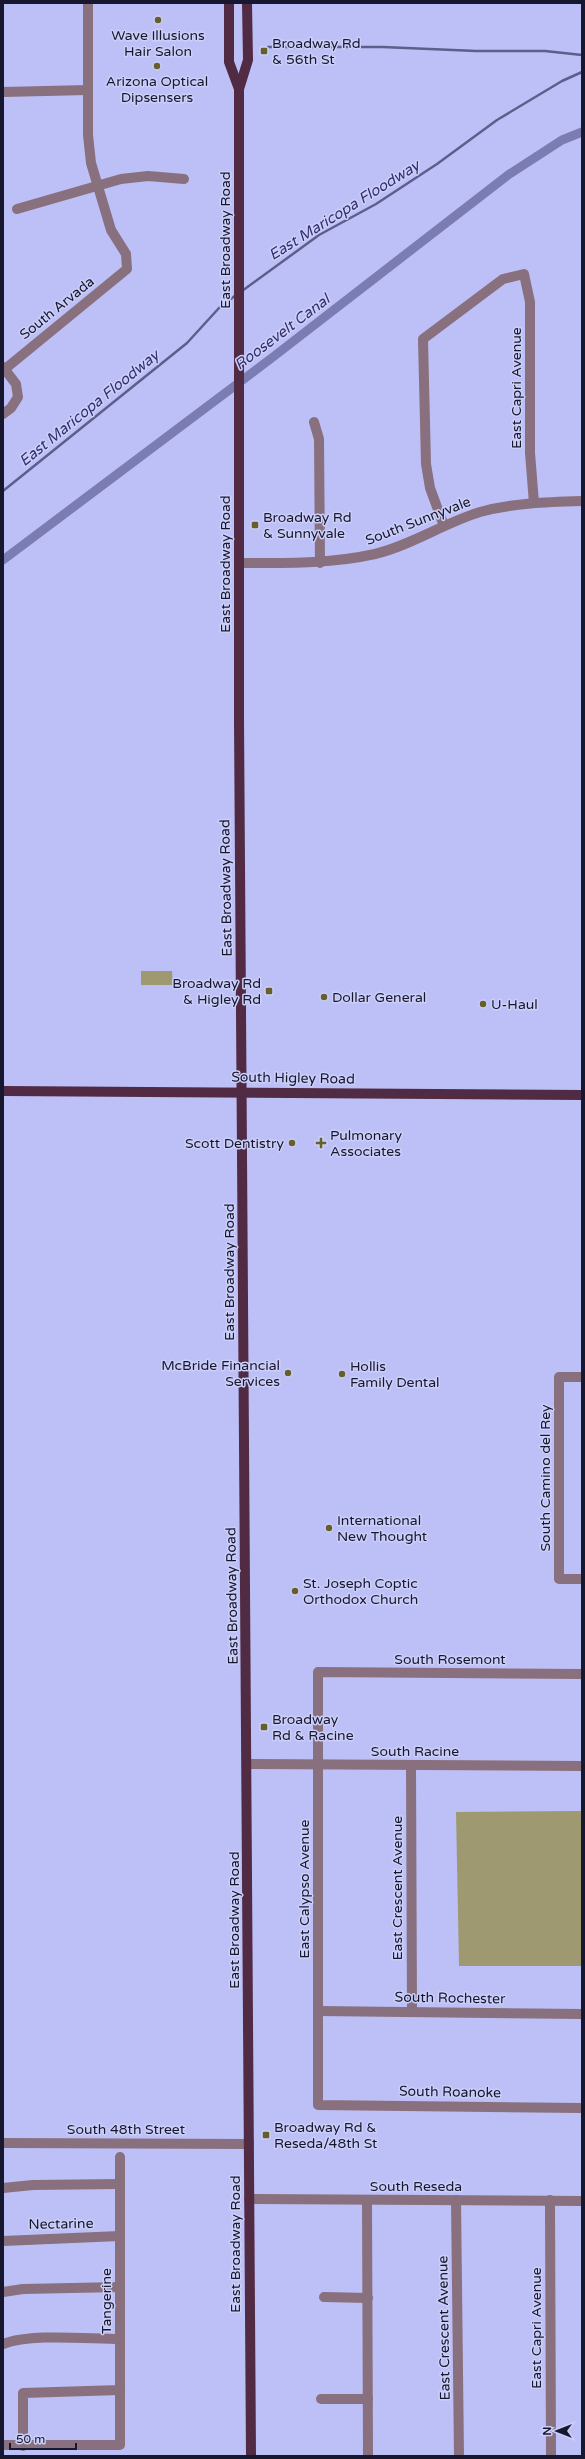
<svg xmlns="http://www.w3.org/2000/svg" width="585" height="2459" font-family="'Varela Round',sans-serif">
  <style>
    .green { fill: #9e9970 }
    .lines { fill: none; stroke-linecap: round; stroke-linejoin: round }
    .stream { stroke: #5d5e8b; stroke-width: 2.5 }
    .canal { stroke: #7b7db2; stroke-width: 9 }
    .minor { stroke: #88707e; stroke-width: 10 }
    .major { stroke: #512a43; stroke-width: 10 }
    .poi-dot { fill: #665f2c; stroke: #cccff8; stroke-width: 1.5 }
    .labels { text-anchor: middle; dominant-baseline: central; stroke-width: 3; stroke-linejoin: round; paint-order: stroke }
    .poi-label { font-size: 14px; fill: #171730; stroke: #cccff8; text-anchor: start }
    .street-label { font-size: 14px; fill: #171730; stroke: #cccff8 }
    .water-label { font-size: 15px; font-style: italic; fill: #332e70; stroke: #cccff8 }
  </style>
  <rect width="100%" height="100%" fill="#bdc0f7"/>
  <!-- green -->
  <g class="green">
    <path d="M141 971H172L173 985H141Z"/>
    <path d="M582 1811V1966H459L456 1812Z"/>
  </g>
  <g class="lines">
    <!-- stream -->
    <g class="stream">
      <path d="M268 47H383L476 51H545L582 55"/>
      <path d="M242 291 319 235 376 204 437 164 497 120 562 81 582 72"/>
      <path d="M3 491 187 343 219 308 236 295"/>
    </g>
    <!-- canal -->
    <path class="canal" d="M3 560 273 357 508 175 562 140 582 132"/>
    <!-- minor -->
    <g class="minor">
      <path d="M3 92 88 90"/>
      <path d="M17 209 121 179 148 176 184 179"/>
      <path d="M3 367 16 384 18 397 11 408 3 414"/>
      <path d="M5 369 127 269 126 254 111 230 91 163 88 135V3"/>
      <path d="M314 422 319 439 320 563"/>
      <path d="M444 526 430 488 426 464 423 339 503 279 524 274 530 302V453L534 503"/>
      <path d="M239 563C285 563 330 564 375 554 412 545 444 523 480 512 513 503 548 502 582 501"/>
      <path d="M582 1377H559V1579H582"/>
      <path d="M582 1674 318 1672V2105L582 2108"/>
      <path d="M247 1764 582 1766"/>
      <path d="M411 1765 412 2012"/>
      <path d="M318 2011 582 2014"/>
      <path d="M3 2143 249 2144"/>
      <path d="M3 2188 33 2185 120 2184"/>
      <path d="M249 2199 582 2201"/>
      <path d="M367 2200 368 2456"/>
      <path d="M456 2200 459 2456"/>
      <path d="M550 2200 551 2456"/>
      <path d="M3 2241 120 2236"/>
      <path d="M3 2292 23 2289 120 2287"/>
      <path d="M324 2297 368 2298"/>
      <path d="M3 2344C31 2333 88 2339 120 2339"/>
      <path d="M321 2399H368"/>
      <path d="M3 2445H120V2157"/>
      <path d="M23 2446V2393L120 2390"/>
    </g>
    <!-- major -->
    <g class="major">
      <path d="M229 3V62L239 89"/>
      <path d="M247 3 248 60 239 89V721L251 2456"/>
      <path d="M3 1091 582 1095"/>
    </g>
  </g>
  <!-- markers -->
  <g class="poi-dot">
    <circle cx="158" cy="20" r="4"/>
    <rect x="260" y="47" width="8" height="8" rx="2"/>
    <circle cx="157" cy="66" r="4"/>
    <rect x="251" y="521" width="8" height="8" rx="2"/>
    <rect x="265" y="987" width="8" height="8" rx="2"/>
    <circle cx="324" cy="997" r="4"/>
    <circle cx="483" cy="1004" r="4"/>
    <circle cx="292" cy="1143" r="4"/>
    <path d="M319 1137h4v4h4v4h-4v4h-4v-4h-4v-4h4z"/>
    <circle cx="288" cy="1373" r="4"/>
    <circle cx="342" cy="1374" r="4"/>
    <circle cx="329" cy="1528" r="4"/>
    <circle cx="295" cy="1591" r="4"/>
    <rect x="260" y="1723" width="8" height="8" rx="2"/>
    <rect x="262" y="2131" width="8" height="8" rx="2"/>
  </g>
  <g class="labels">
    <!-- poi labels -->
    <g class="poi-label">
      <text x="158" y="35" text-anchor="middle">Wave Illusions<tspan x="158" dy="16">Hair Salon</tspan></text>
      <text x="272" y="43">Broadway Rd<tspan x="272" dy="16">&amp; 56th St</tspan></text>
      <text x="157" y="81" text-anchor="middle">Arizona Optical<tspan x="157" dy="16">Dipsensers</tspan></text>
      <text x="263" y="517">Broadway Rd<tspan x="263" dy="16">&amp; Sunnyvale</tspan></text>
      <text x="261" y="983" text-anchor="end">Broadway Rd<tspan x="261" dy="16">&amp; Higley Rd</tspan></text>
      <text x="332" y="997">Dollar General</text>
      <text x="491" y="1004">U-Haul</text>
      <text x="330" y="1135">Pulmonary<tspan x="330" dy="16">Associates</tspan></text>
      <text x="284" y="1143" text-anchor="end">Scott Dentistry</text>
      <text x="280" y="1365" text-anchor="end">McBride Financial<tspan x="280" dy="16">Services</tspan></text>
      <text x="350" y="1366">Hollis<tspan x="350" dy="16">Family Dental</tspan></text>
      <text x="337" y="1520">International<tspan x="337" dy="16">New Thought</tspan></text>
      <text x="303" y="1583">St. Joseph Coptic<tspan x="303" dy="16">Orthodox Church</tspan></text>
      <text x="272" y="1719">Broadway<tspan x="272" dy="16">Rd &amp; Racine</tspan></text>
      <text x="274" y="2127">Broadway Rd &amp;<tspan x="274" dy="16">Reseda/48th St</tspan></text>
    </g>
    <!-- street labels -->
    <g class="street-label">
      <text transform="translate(225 240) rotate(-90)">East Broadway Road</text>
      <text transform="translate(57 308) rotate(-39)">South Arvada</text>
      <text transform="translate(516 388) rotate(-90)">East Capri Avenue</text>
      <text transform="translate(418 521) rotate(-21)">South Sunnyvale</text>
      <text transform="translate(225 564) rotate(-90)">East Broadway Road</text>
      <text transform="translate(226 888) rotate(-91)">East Broadway Road</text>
      <text transform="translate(293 1078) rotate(1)">South Higley Road</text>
      <text transform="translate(229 1272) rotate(-90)">East Broadway Road</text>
      <text transform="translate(545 1478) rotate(-90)">South Camino del Rey</text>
      <text transform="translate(232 1596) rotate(-91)">East Broadway Road</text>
      <text x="450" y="1659">South Rosemont</text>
      <text x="415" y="1751">South Racine</text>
      <text transform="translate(397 1888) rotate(-90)">East Crescent Avenue</text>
      <text transform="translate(304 1889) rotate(-90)">East Calypso Avenue</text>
      <text transform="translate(234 1920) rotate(-90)">East Broadway Road</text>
      <text transform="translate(450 1998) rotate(1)">South Rochester</text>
      <text transform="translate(450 2092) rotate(1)">South Roanoke</text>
      <text x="126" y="2129">South 48th Street</text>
      <text x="416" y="2186">South Reseda</text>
      <text transform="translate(61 2224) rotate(-1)">Nectarine</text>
      <text transform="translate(235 2244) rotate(-90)">East Broadway Road</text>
      <text transform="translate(106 2301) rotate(-90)">Tangerine</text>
      <text transform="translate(444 2328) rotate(-91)">East Crescent Avenue</text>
      <text transform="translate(536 2328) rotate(-90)">East Capri Avenue</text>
    </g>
    <!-- water labels -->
    <g class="water-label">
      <text transform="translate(344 210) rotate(-32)">East Maricopa Floodway</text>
      <text transform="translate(282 332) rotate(-37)">Roosevelt Canal</text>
      <text transform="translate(89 408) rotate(-39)">East Maricopa Floodway</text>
    </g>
  </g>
  <!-- border -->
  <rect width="585" height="2459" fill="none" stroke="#171730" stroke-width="8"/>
  <!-- north arrow -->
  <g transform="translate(557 2431) rotate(270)" stroke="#cccff8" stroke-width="3" paint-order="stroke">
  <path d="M0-3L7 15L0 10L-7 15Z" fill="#171730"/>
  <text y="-6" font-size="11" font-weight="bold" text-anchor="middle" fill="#171730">N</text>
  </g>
  <!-- scale -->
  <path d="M10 2443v6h66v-6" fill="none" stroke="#171730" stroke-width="2"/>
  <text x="16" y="2443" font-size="12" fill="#171730" stroke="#cccff8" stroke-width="3" paint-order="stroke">50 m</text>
</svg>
